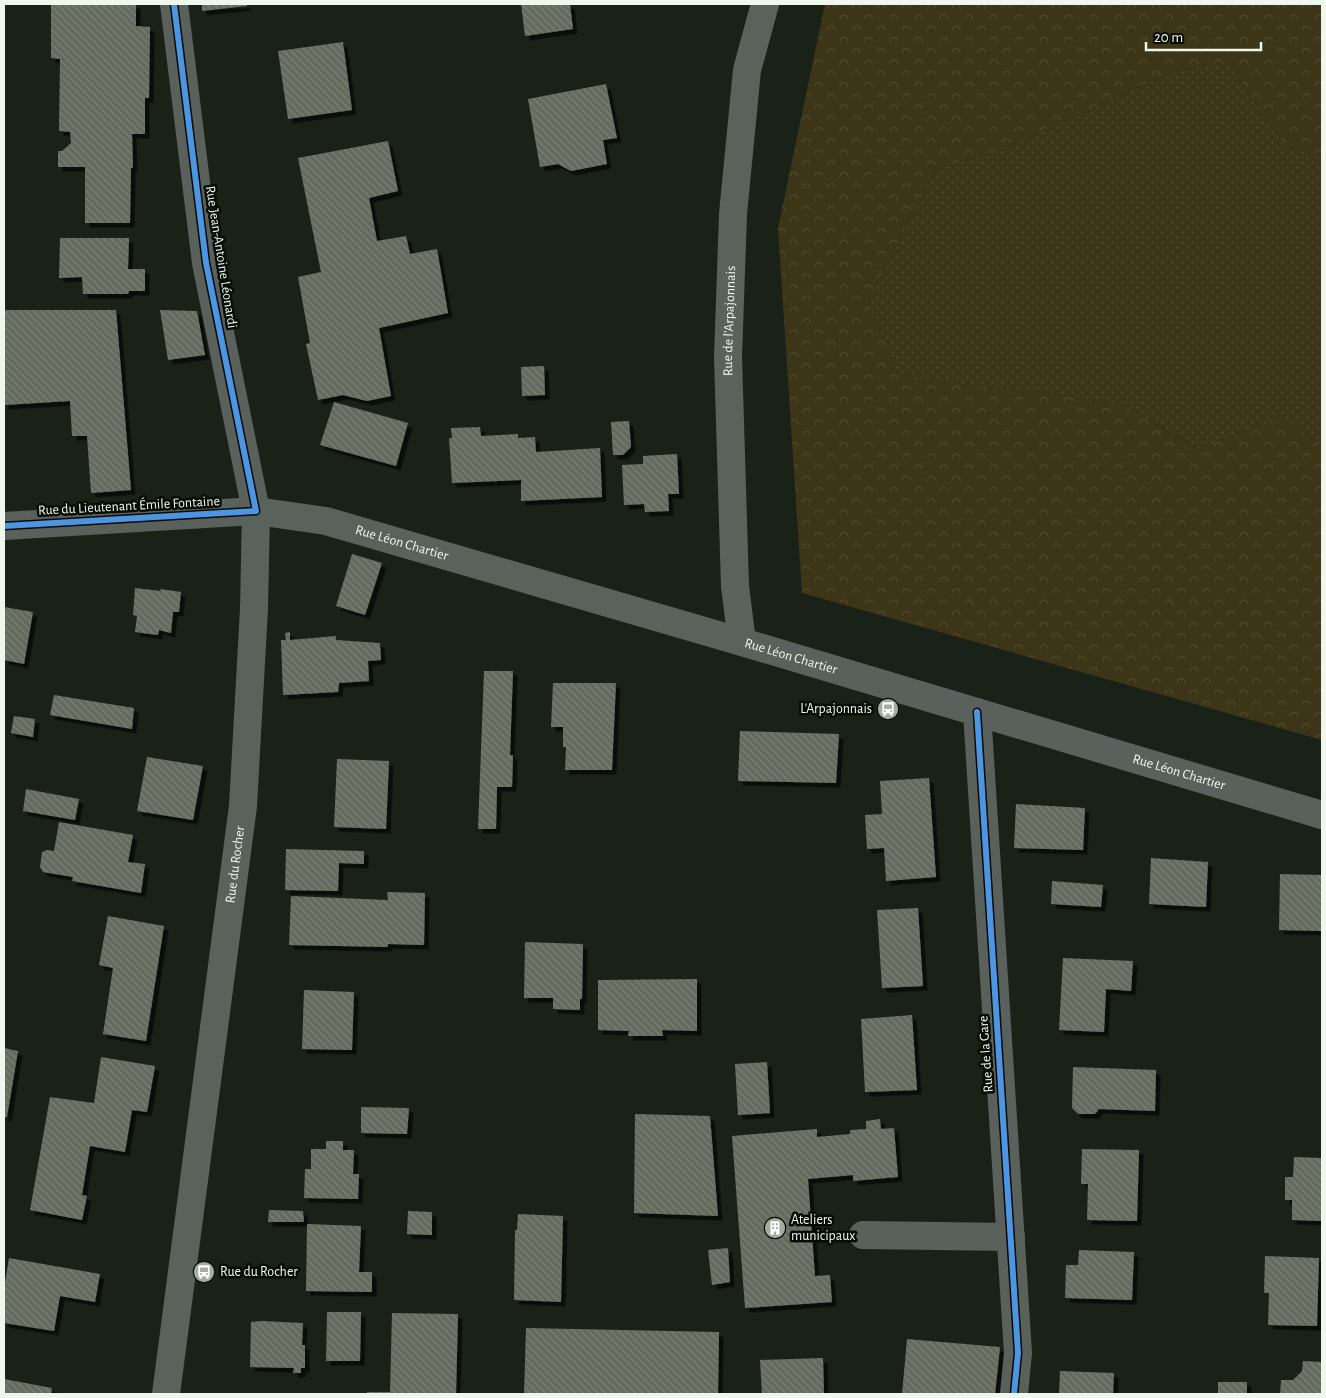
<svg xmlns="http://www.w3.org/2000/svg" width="1326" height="1398" font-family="'Alegreya Sans',sans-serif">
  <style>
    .grass { fill: url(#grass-dots) }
    .forest { fill: url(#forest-crowns) }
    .building { fill: url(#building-back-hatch); filter: url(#shadow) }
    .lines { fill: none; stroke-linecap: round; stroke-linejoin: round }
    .minor { stroke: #5a605c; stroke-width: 28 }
    .major { stroke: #59625b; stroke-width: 28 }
    .cycleway-casing { stroke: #070c06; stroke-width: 9 }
    .cycleway { stroke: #4d94e3; stroke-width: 6 }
    .labels { text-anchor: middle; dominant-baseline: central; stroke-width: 5; stroke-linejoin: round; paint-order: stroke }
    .street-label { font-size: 14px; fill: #eef7ec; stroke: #070c06 }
    .poi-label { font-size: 14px; fill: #eef7ec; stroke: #070c06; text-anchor: start }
  </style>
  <defs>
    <pattern id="grass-dots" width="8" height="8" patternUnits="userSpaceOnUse" patternTransform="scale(1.25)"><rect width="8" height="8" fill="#3d3518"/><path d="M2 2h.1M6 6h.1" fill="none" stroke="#50492e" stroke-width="1.8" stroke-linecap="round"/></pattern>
    <pattern id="forest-crowns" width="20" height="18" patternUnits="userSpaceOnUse" patternTransform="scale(1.25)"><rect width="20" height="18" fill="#3d3518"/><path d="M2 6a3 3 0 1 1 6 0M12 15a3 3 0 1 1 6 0" fill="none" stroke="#50492e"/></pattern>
    <pattern id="building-back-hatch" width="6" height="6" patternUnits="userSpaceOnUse" patternTransform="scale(1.25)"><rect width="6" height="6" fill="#656a5e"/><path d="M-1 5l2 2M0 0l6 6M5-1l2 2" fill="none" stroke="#7b8075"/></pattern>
    <filter id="shadow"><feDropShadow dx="4.5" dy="4.5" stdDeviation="0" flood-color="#0009"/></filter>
  </defs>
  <rect width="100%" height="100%" fill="#1a2218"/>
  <!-- grass -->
  <path class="grass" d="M1226 61 1286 147 1322 155V444L1280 415 1200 450 1126 406 1046 392 974 386 898 374 868 302 936 169 1001 150 1173 72Z"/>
  <!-- forest -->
  <path class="forest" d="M825 4H1322V155L1286 147 1226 61 1173 72 1001 150 936 169 868 302 898 374 974 386 1046 392 1126 406 1199 450 1280 415 1322 444V740L802 593 778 228Z"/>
  <!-- building -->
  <g class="building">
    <path d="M51 4H136V26L150 27 149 98H145V134H132L133 168H131L130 223H85V167H58V151H62L71 143 70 132 59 131 60 59 51 58Z"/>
    <path d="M202 4H247V6L202 11Z"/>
    <path d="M521 4H570L573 29 525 36Z"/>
    <path d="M343 42 352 110 288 119 278 51Z"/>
    <path d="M606 84 617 138 603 140 607 164 571 171 558 164 540 167 528 99Z"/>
    <path d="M388 141 398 191 369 198 377 241 406 236 410 254 437 249 448 313 379 328 391 396 367 401 343 395 318 400 306 344 310 343 298 277 321 272 298 158Z"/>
    <path d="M60 238H129L128 269H145V291H129L128 294H83L82 277 59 278Z"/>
    <path d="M4 310H116L131 490 91 493 87 436H72L70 401 4 405Z"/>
    <path d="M160 310 197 311 205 355 168 360Z"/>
    <path d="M544 366 545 395 522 396 521 367Z"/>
    <path d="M334 402 408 423 396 466 320 445Z"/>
    <path d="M629 421 631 447 623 455H613L611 422Z"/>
    <path d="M480 427 481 436 518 434V438L535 437 536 452 600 448 602 497 521 501V480L452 483 449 438H452L451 428Z"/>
    <path d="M677 454 679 494H668L669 511 645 512 644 504 624 505 622 465 643 464V456Z"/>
    <path d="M352 554 382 563 365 615 336 606Z"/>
    <path d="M135 588 161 591 160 589 181 592 179 612H173L171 633 159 630 158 635 135 632 137 616 133 615Z"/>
    <path d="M4 607 33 612 24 664 4 660Z"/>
    <path d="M290 632V640L336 636V640L380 643 381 660 368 661 369 681 339 683 338 692 283 695 281 640H286L285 633Z"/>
    <path d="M484 671H513L510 755H513L512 787H497L496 829H478Z"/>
    <path d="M553 683H616L612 770H565L566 747H563V727H551Z"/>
    <path d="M54 695 134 708 132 729 50 715Z"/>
    <path d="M14 716 35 719 33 737 11 733Z"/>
    <path d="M740 731 839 734 836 783 738 781Z"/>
    <path d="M147 757 203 766 193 820 137 811Z"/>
    <path d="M337 759 389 761 386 829 334 827Z"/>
    <path d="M929 778 936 877 886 881 884 848 867 849 865 815 882 814 880 781Z"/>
    <path d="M26 789 79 799 75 820 23 811Z"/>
    <path d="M1016 804 1085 808 1083 850 1014 848Z"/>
    <path d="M59 822 133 835 128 862 145 864 141 893 72 881 73 877 43 872 40 867 42 852 47 850 54 851Z"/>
    <path d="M286 849 364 851V864L339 863 338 891 285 890Z"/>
    <path d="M1151 858 1208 862 1206 907 1149 904Z"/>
    <path d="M1280 874 1322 875V931L1279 930Z"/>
    <path d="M1052 881 1103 885 1101 907 1051 904Z"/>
    <path d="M387 892 425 893 424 945 388 944V947L289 945 291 896 388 900Z"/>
    <path d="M918 908 923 986 882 988 877 910Z"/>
    <path d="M108 916 164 926 146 1041 103 1034 113 968 99 965Z"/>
    <path d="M525 942 583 944 582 999H580V1010L553 1009V998H524Z"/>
    <path d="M1063 958 1133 961 1131 991 1106 989 1104 1032 1059 1030Z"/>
    <path d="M697 979V1031L662 1030 663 1036H628L629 1031 598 1030V980Z"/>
    <path d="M304 990 354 992 352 1050 302 1049Z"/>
    <path d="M912 1015 917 1090 865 1092 861 1019Z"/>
    <path d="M4 1048 18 1051 7 1117H4Z"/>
    <path d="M101 1057 155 1066 147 1112 132 1110 125 1152 90 1146 82 1195 87 1196 82 1220 30 1210 50 1097 94 1103Z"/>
    <path d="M767 1062 770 1113 738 1115 735 1064Z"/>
    <path d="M1073 1067 1156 1070 1155 1111 1099 1109 1095 1114H1078L1072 1108Z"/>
    <path d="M361 1107 409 1108 407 1134 361 1133Z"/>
    <path d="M635 1114 710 1116 718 1216 634 1213Z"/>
    <path d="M880 1119 881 1129 894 1128 898 1177 853 1181V1175L808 1179 815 1276 830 1275 832 1302 745 1308 732 1136 817 1129V1137L850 1134V1130L866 1129V1121Z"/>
    <path d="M326 1141H343V1150H354L353 1174H359L358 1199 304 1198 305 1169H311V1149H326Z"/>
    <path d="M1082 1149 1139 1150 1137 1221 1087 1220 1088 1184H1081Z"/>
    <path d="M1294 1157 1322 1158V1221L1292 1220V1200H1285V1177H1293Z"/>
    <path d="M269 1210 303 1211 304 1222H268Z"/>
    <path d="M408 1211 432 1212V1235L407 1234Z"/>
    <path d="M518 1214 563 1216 561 1302 514 1300 515 1230H517Z"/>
    <path d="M307 1224 361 1226 359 1272H372V1292L306 1291Z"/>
    <path d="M728 1248 730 1282 712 1285 708 1250Z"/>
    <path d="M1079 1250 1134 1252 1132 1300 1065 1298 1066 1265H1078Z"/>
    <path d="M1265 1256 1319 1258 1317 1326 1268 1325 1269 1293H1264Z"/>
    <path d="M9 1258 100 1274 95 1302 60 1296 54 1331 4 1323V1289Z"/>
    <path d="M327 1312H361L360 1361H326Z"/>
    <path d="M392 1313 458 1314 456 1394H367V1392H390Z"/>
    <path d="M262 1321 303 1323 302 1345H305V1368H301V1373H293L294 1368 250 1367 251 1322Z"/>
    <path d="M526 1328 719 1332 718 1394H524Z"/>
    <path d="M907 1339 1000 1347 995 1394H902Z"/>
    <path d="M823 1358 824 1394H762L760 1360Z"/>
    <path d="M1303 1361 1322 1362V1394H1280L1281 1380H1293L1302 1371Z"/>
    <path d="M1060 1371 1114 1373 1113 1394H1059Z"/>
    <path d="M4 1379 52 1388 51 1394H4Z"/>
    <rect x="1218" y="1382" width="29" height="12"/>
  </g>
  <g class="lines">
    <!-- minor -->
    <g class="minor">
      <path d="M4 526 256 511 206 263 174 4"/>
      <path id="s1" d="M742 642 1322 815"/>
      <path d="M977 712 1018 1353 1014 1394"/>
      <path d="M863 1235 1011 1237"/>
    </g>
    <!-- major -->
    <path class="major" id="s2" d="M166 1394 243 806 254 609 256 511 326 521 742 642 735 586 728 357 733 214 747 70 765 4"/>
    <!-- cycleway casing -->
    <g class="cycleway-casing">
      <g id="cycleway">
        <path d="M4 526 256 511 206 263 174 4"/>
        <path d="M977 712 1018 1353 1014 1394"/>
      </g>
    </g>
    <!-- cycleway -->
    <use href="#cycleway" class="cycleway"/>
  </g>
  <!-- icons -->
  <defs>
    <g id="bus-disc" transform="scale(1.125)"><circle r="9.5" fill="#a4aca2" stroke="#070c06"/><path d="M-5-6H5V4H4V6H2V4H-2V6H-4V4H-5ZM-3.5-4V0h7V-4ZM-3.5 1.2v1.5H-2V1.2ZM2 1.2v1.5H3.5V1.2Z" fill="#fff"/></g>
    <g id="building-disc" transform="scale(1.125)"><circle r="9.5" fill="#a4aca2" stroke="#070c06"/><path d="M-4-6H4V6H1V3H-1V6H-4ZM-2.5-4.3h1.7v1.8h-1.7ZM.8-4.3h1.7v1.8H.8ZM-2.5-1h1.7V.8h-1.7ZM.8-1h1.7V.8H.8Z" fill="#fff"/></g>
  </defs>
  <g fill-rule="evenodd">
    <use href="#bus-disc" x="888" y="709"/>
    <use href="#building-disc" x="775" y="1228"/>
    <use href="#bus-disc" x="204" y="1272"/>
  </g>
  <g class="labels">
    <!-- street labels -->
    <g class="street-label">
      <text transform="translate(221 257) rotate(81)">Rue Jean-Antoine Léonardi</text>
      <text stroke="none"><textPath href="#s2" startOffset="1714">Rue de l'Arpajonnais</textPath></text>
      <text transform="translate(129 506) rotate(-3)">Rue du Lieutenant Émile Fontaine</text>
      <text stroke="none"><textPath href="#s2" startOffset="1038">Rue Léon Chartier</textPath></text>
      <text stroke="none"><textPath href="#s1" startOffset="51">Rue Léon Chartier</textPath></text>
      <text stroke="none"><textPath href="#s1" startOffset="456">Rue Léon Chartier</textPath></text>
      <text stroke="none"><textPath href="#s2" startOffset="534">Rue du Rocher</textPath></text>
      <text transform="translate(986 1054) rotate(-94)">Rue de la Gare</text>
    </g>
    <!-- poi labels -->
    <g class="poi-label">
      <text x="872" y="709" text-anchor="end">L'Arpajonnais</text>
      <text x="791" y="1220">Ateliers<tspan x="791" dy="16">municipaux</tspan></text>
      <text x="220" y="1272">Rue du Rocher</text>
    </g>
  </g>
  <!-- border -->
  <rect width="1326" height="1398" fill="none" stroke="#eef7ec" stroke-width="10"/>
  <!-- scale -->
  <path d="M1146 42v8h115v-8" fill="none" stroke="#eef7ec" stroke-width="2.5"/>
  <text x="1154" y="42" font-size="15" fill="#eef7ec" stroke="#070c06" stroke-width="4" paint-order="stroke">20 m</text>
</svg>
